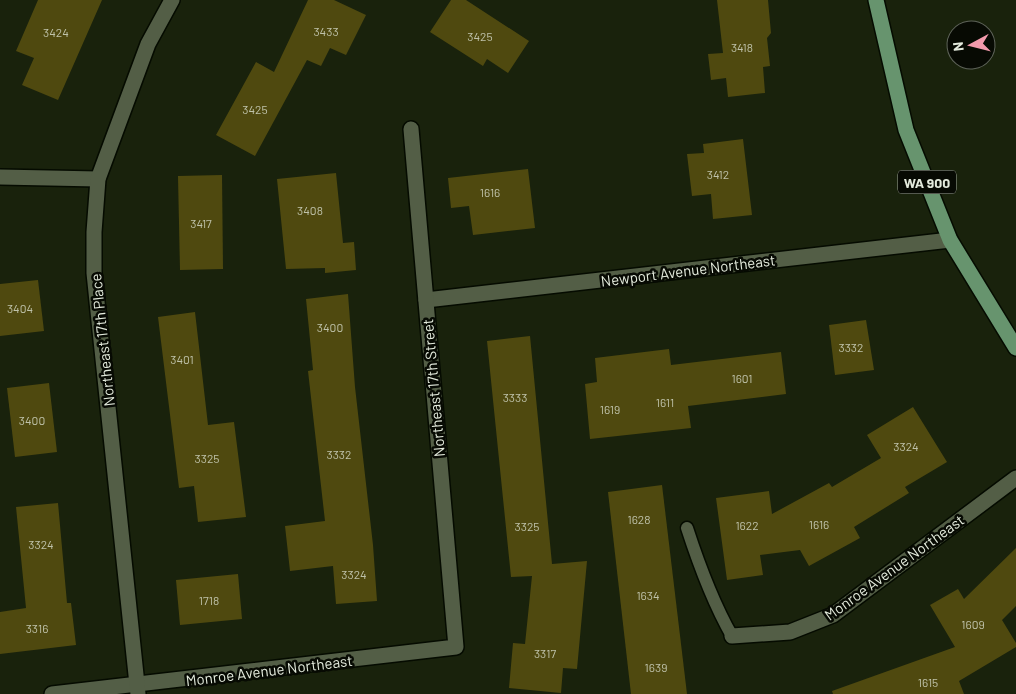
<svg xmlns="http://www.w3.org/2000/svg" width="1016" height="694" font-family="Barlow,sans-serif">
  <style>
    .building { fill: #4f490f }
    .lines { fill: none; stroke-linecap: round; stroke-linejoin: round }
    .lane-casing { stroke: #050b00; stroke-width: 15 }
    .street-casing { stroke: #050b00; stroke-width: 18 }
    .primary-casing { stroke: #050b00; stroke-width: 18 }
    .lane { stroke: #535e46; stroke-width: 12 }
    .street { stroke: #535e46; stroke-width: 15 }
    .primary { stroke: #67946e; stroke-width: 15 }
    .labels { text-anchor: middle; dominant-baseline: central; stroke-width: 5; stroke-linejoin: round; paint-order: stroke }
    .number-label { font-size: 12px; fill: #bfc2aa }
    .shield { fill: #070a03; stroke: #a2a89c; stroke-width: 1 }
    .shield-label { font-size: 14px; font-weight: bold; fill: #e4ebdd }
    .street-label { font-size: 15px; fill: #e4ebdd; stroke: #070a03 }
  </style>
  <rect width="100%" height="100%" fill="#19220c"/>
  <!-- building -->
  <g class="building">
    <path d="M38 0H102L58 100 22 85 34 58 16 51Z"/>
    <path d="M308 0H334L366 15 346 55 330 48 321 66 307 60 255 156 216 135 256 62 274 72Z"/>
    <path d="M451 0H466L529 41 508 73 487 59 483 66 430 32Z"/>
    <path d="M717 0H768L771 33 767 38 770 66 763 67 765 93 728 97 726 78 711 80 708 54 723 53Z"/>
    <path d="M743 139 752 215 713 219 711 194 692 196 687 154 704 153 703 144Z"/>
    <path d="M528 169 535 228 473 235 469 206 451 208 448 178Z"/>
    <path d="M336 173 343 243 354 242 356 270 325 273V268L286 269 277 179Z"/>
    <path d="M222 175 223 269 180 270 178 176Z"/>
    <path d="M38 280 44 331 0 336V284Z"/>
    <path d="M348 294 355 387 373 545 377 601 336 604 333 566 290 571 285 526 325 521 308 371 313 370 306 299Z"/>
    <path d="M195 312 208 425 234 422 246 517 198 522 194 486 179 488 158 317Z"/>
    <path d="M866 320 874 370 835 375 829 325Z"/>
    <path d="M530 336 552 564 587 561 577 669 563 668 561 693 509 688 513 643 525 644 532 576 511 577 487 341Z"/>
    <path d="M669 349 671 365 781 352 786 394 688 406 691 428 590 439 585 384 597 382 595 358Z"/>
    <path d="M49 383 57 452 15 457 7 388Z"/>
    <path d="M913 407 947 462 905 487 909 493 854 527 860 538 809 566 800 550 760 555 763 575 727 580 716 498 769 491 772 514 829 483 832 487 881 458 867 435Z"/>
    <path d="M662 485 687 694H631L608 492Z"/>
    <path d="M58 503 67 603H71L76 645 0 654V612L26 608 16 507Z"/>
    <path d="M1016 548V606L1002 620 1016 643V647L959 681 964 694H833L832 691 955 647 930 605 958 589 964 599Z"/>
    <path d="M238 574 242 619 180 625 176 580Z"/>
  </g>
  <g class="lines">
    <!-- lane casing -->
    <g class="lane-casing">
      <path id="lane" d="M687 528C699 565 712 601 732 636"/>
    </g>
    <!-- street casing -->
    <g class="street-casing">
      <g id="street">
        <path d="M0 177 98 179"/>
        <path d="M426 300 950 240"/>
        <path d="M732 636 790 632 833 615 1016 478"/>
        <path d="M52 694 456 647 411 129"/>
        <path d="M138 694 94 273V232L98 179 148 44 172 0"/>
      </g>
    </g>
    <!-- primary casing -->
    <g class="primary-casing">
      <path id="primary" d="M876 0 906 130 950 240 1016 348"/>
    </g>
    <!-- lane -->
    <use href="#lane" class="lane"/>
    <!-- street -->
    <use href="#street" class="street"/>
    <!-- primary -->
    <use href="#primary" class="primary"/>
  </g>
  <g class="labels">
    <!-- number labels -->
    <g class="number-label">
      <text x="326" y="31">3433</text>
      <text x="56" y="32">3424</text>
      <text x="480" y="36">3425</text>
      <text x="742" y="47">3418</text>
      <text x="255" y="109">3425</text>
      <text x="718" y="174">3412</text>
      <text x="490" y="192">1616</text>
      <text x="310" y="210">3408</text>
      <text x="201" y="223">3417</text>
      <text x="20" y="308">3404</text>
      <text x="330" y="327">3400</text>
      <text x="851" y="347">3332</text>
      <text x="182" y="359">3401</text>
      <text x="742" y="378">1601</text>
      <text x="515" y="397">3333</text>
      <text x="665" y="402">1611</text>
      <text x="610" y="409">1619</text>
      <text x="32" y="420">3400</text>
      <text x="906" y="446">3324</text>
      <text x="339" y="454">3332</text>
      <text x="207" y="458">3325</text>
      <text x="639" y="519">1628</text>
      <text x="819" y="524">1616</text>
      <text x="747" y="525">1622</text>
      <text x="527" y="526">3325</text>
      <text x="41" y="544">3324</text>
      <text x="354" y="574">3324</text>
      <text x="648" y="595">1634</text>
      <text x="209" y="600">1718</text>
      <text x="973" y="624">1609</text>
      <text x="37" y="628">3316</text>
      <text x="545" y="653">3317</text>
      <text x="656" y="667">1639</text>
      <text x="928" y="682">1615</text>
    </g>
    <!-- shield labels -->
    <rect class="shield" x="898" y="170.5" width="58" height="23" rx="4"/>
    <g class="shield-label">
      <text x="927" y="182">WA 900</text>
    </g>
    <!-- street labels -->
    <g class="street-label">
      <text transform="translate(688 270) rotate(-7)">Newport Avenue Northeast</text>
      <text transform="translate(102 340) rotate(-96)">Northeast 17th Place</text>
      <text transform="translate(433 388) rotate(-95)">Northeast 17th Street</text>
      <text transform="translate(894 567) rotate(-36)">Monroe Avenue Northeast</text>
      <text transform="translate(269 670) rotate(-7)">Monroe Avenue Northeast</text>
    </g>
  </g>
  <!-- north arrow -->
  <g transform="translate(971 45) rotate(263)"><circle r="24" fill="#070a03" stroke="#5f645a"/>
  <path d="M0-4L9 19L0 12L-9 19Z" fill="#f39aac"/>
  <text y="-8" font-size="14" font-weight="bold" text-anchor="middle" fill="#e4ebdd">N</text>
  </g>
</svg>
